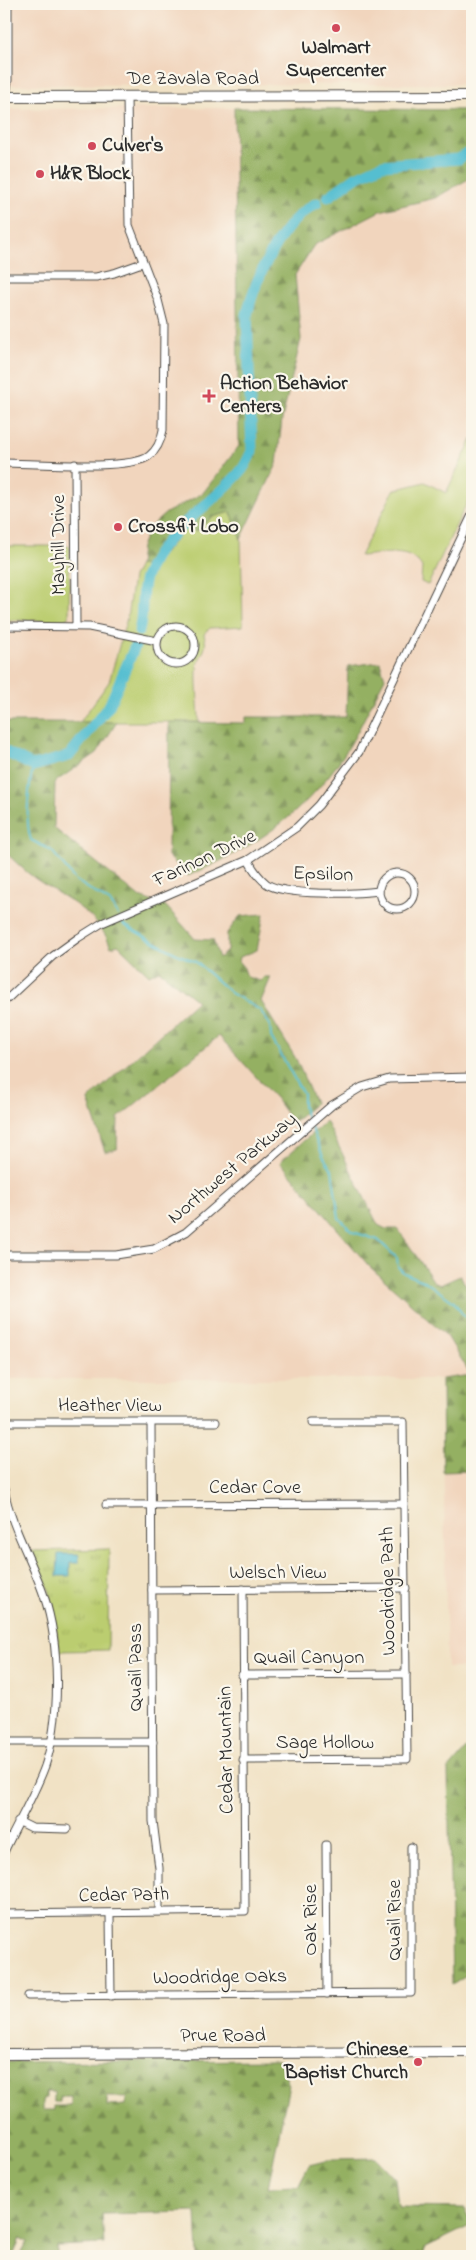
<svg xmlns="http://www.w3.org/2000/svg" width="476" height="2260" font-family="'Indie Flower',sans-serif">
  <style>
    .built { fill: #f1d5bd }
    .grass { fill: #bbcd6f; stroke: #737c4d }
    .forest { fill: url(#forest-firs); stroke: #606e46; fill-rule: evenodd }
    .park { fill: url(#park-tufts); stroke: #737c4d }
    .water { fill: #54bed0; stroke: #40747e }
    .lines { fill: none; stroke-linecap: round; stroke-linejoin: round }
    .stream { stroke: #54bed0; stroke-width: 2 }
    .river { stroke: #54bed0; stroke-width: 11 }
    .minor-casing { stroke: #494642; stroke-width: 9 }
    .secondary-casing { stroke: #494642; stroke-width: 12 }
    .minor { stroke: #fff; stroke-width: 7 }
    .secondary { stroke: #fff; stroke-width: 10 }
    .poi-dot { fill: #d1495b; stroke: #fbf7ec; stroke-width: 2 }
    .labels { text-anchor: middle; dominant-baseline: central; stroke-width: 4.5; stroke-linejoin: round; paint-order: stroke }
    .poi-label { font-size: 20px; font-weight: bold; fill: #2b2b2b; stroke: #fbf7ec; text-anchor: start }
    .street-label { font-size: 20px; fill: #2b2b2b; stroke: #fbf7ec }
  </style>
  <defs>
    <pattern id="forest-firs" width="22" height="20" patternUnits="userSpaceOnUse" patternTransform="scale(1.25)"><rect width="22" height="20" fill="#94b062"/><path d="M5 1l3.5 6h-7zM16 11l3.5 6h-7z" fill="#798f51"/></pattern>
    <pattern id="park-tufts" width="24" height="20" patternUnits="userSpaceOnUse" patternTransform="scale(1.25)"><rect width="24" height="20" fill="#bbcd6f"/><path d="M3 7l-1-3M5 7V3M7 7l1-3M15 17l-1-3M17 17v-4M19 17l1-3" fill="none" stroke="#a1b060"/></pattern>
  </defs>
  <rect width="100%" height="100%" fill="#fbf7ec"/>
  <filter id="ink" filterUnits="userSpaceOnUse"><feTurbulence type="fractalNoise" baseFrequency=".02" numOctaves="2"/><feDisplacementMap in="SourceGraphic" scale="10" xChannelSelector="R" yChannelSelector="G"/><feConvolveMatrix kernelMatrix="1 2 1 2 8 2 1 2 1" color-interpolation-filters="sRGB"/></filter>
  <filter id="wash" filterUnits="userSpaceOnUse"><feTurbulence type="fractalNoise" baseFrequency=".0096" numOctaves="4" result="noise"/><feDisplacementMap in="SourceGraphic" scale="20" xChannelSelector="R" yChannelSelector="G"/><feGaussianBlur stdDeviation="1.12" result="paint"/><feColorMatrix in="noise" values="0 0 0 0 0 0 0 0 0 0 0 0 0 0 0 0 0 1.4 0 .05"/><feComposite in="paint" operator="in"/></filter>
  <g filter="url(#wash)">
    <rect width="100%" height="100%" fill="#f1e2c5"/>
    <!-- built -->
    <g class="built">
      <path d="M4 4H472V84L4 85Z"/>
      <path d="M234 108 241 538 277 464 282 419 301 339 295 275 314 245 380 211 435 198 472 177V1668H447L442 1379H4V808L62 779 97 753 117 723 4 722V109Z"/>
    </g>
    <!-- grass -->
    <g class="grass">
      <path d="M472 439V492L428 585 421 582 422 567C410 546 379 555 360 556L394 490 425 482 446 493Z"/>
      <path d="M231 512 241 539 243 626 210 628 204 634C208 649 203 650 198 663 195 674 199 709 199 722H80L109 682 127 618 133 577 139 565 153 567 185 528 197 531 212 517Z"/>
      <path d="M4 546H70L69 617 63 621 4 620Z"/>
    </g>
    <!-- forest -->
    <g class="forest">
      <path d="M234 108 472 110V177L435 198 380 211 314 245 295 275 301 339 282 419 277 464 241 539 231 512 212 517 197 531 185 528 153 567 139 565 141 547 148 529 166 513 203 493 239 446Z"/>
      <path d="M380 662 385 678C369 707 356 739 337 765 296 821 250 849 188 876L168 856 169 722 246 723V717H346L348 666Z"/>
      <path d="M4 722H117L97 753 55 782 54 828 139 897 166 906 195 939 213 940 219 958 227 951V933L240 916 264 914 257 950 240 957 239 962 244 968 247 977 260 981 264 977H271L261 1001 296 1059 315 1103 293 1123 276 1099 219 1036 118 1118 117 1149 105 1152 88 1100 197 1001 159 970 149 975 118 945 111 947C97 911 66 900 36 879 24 871 14 860 4 851Z"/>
      <path d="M326 1121 378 1225 386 1229H398L434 1282 440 1285 460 1276 472 1294V1380L468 1381V1384H472V1471L443 1472 442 1379 471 1375 447 1336 369 1266 280 1162Z"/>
      <path d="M472 1742 471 1973 452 1985 448 1770Z"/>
      <path d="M279 2060 289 2085 268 2187 298 2186 309 2165 333 2159 376 2158 395 2178 398 2207 464 2208 472 2225 426 2247 423 2256H198L196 2212 102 2214 104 2244 57 2246V2256H20L28 2242 20 2238 14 2254 17 2256H4V2062ZM46 2092H54V2102H60V2097H71V2106H54V2110H43V2098H46ZM107 2097H126V2105L107 2106Z"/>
    </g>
    <!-- park -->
    <path class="park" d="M109 1549 108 1650 60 1651 49 1589 32 1551Z"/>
    <!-- water -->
    <path class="water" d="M58 1554H79V1563H70V1576H57Z"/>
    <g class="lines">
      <!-- stream -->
      <g class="stream">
        <path d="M33 766C29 787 24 819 31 840L52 851 75 880 111 903 118 915"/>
        <path d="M120 919 124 925 175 953 196 962 231 993 260 1010 270 1025 271 1037 303 1094V1107L309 1123"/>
        <path d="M311 1127 323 1156 332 1170 339 1218 353 1232 378 1240 397 1258 398 1267 404 1273 426 1282 454 1302 463 1315 472 1319"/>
      </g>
      <!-- river -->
      <g class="river">
        <path d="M328 197 356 177 382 165 459 159 472 151"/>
        <path d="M139 631C144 614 140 594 145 578 162 530 210 508 241 471 246 465 249 457 252 451L247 315C255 278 282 220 317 203"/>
        <path d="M4 751 33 766 69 756 109 706 136 644"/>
      </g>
    </g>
  </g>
  <g filter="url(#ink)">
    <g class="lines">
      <!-- minor casing -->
      <g class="minor-casing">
        <g id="minor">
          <path d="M6 97 8 80V4"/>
          <path d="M4 277H96L114 273 142 263"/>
          <path d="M4 463C31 463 130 471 149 456 157 450 161 441 163 430L164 324 158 300 129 225 127 97"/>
          <path d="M75 464 76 626"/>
          <circle cx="176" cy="645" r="19"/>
          <path d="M4 626 89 627 157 641"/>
          <path d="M248 860C253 869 259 878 267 884 285 896 356 894 379 891"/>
          <circle cx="397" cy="891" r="18"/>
          <path d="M4 1002 53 956 78 938 102 923 248 860 297 827 319 805 359 752 472 515"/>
          <path d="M4 1255H116L154 1249 186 1232 332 1105 362 1087 389 1079 472 1077"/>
          <path d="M4 1422H216"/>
          <path d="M151 1423 153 1821 159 1868V1911"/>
          <path d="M4 1489C11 1527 32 1560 44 1596 60 1643 61 1718 45 1766 34 1796 17 1824 4 1852"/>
          <path d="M106 1505 404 1504"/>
          <path d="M152 1590 406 1588"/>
          <path d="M242 1675 406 1674"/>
          <path d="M4 1742H153"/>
          <path d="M243 1760 407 1759 403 1422H313"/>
          <path d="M18 1821 32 1828 67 1829"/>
          <path d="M326 1845 327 1994"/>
          <path d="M4 1914 245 1911 243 1589"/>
          <path d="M110 1914 111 1996"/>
          <path d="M28 1996 411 1993V1847"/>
        </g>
      </g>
      <!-- secondary casing -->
      <g class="secondary-casing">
        <g id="secondary">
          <path d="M4 97 472 96"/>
          <path d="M4 2054 472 2052"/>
        </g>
      </g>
      <!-- minor -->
      <use href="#minor" class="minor"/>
      <!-- secondary -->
      <use href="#secondary" class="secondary"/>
    </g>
  </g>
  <!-- markers -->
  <g class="poi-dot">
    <circle cx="336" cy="28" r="5"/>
    <circle cx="92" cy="146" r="5"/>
    <circle cx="40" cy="174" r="5"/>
    <path d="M206.5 388.5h5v5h5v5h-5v5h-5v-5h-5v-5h5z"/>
    <circle cx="118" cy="527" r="5"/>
    <circle cx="418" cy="2062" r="5"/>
  </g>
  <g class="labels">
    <!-- poi labels -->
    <g class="poi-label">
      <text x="336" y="48" text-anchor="middle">Walmart<tspan x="336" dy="23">Supercenter</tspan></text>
      <text x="102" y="146">Culver's</text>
      <text x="50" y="174">H&amp;R Block</text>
      <text x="220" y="384">Action Behavior<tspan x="220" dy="23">Centers</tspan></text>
      <text x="128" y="527">Crossfit Lobo</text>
      <text x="408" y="2050" text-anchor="end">Chinese<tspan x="408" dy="23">Baptist Church</tspan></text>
    </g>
    <!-- street labels -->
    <g class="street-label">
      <text x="193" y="79">De Zavala Road</text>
      <text transform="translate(59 545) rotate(-90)">Mayhill Drive</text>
      <text transform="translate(205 859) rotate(-25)">Farinon Drive</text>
      <text transform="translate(323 875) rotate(2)">Epsilon</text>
      <text transform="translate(233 1169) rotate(-40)">Northwest Parkway</text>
      <text x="110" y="1406">Heather View</text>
      <text x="255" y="1488">Cedar Cove</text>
      <text x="278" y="1573">Welsch View</text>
      <text transform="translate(389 1591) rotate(-91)">Woodridge Path</text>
      <text x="309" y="1658">Quail Canyon</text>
      <text transform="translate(136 1667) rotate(-90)">Quail Pass</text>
      <text x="325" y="1743">Sage Hollow</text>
      <text transform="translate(227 1750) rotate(-91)">Cedar Mountain</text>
      <text transform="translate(124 1896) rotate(-1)">Cedar Path</text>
      <text transform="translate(311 1920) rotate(-90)">Oak Rise</text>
      <text transform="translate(395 1920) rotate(-90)">Quail Rise</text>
      <text transform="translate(220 1978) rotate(-1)">Woodridge Oaks</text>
      <text x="223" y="2036">Prue Road</text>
    </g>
  </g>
  <!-- margin -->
  <rect width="476" height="2260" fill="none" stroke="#fbf7ec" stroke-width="20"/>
</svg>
